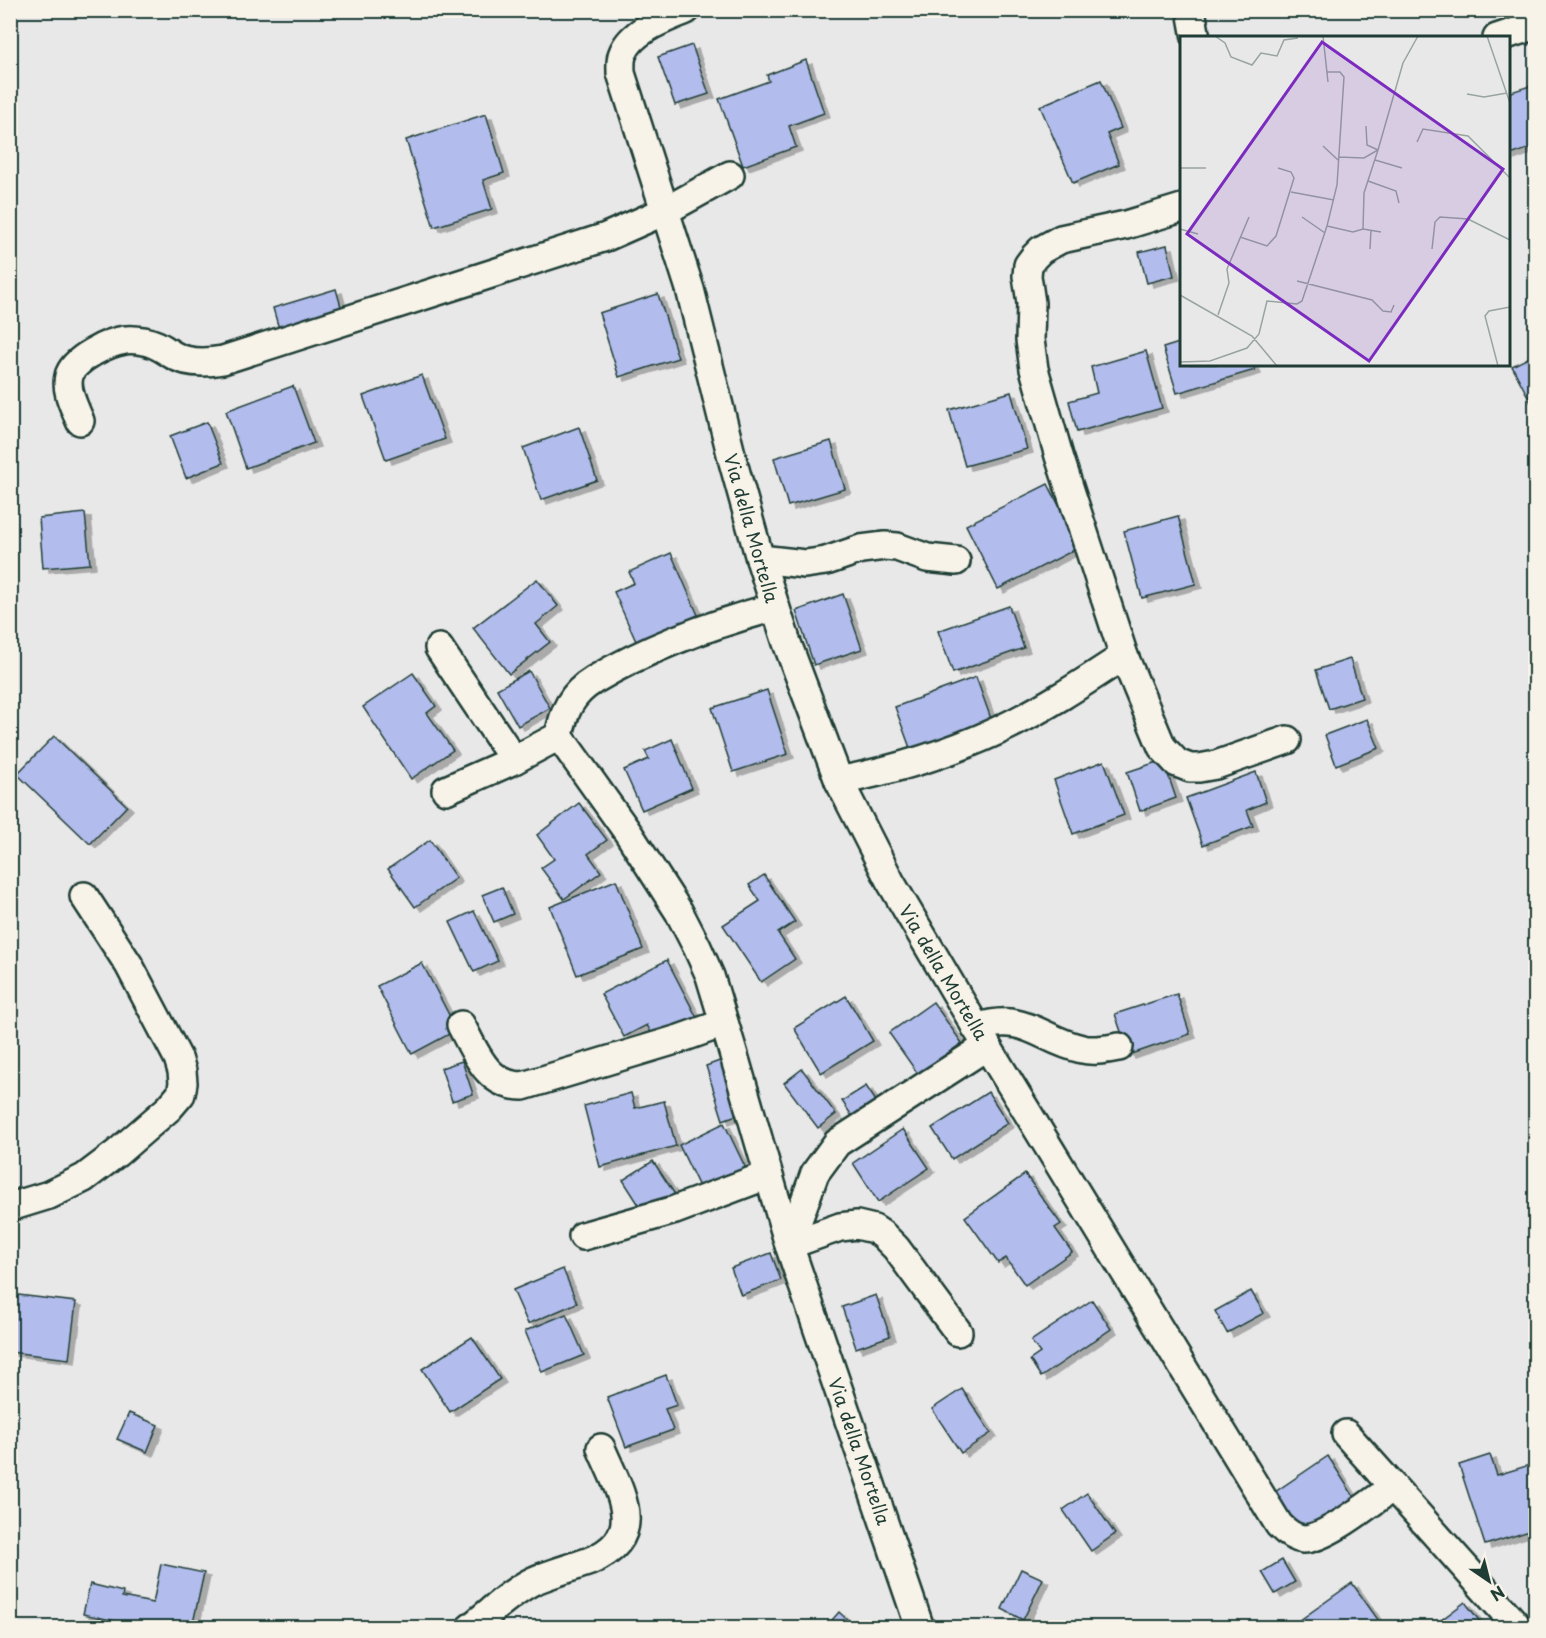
<svg xmlns="http://www.w3.org/2000/svg" width="1546" height="1638" font-family="'Playpen Sans',sans-serif">
  <style>
    .building { fill: #b2bced; stroke: #1f3d34; stroke-width: 1.5; filter: url(#shadow) }
    .lines { fill: none; stroke-linecap: round; stroke-linejoin: round }
    .minor-casing { stroke: #1f3d34; stroke-width: 32 }
    .minor { stroke: #f7f3e8; stroke-width: 27 }
    .labels { text-anchor: middle; dominant-baseline: central; stroke-width: 5; stroke-linejoin: round; paint-order: stroke }
    .street-label { font-size: 18px; fill: #1f3d34; stroke: #f7f3e8 }
    .inset-road { fill: none; stroke: #98a4a1; stroke-width: 1.5 }
    .view { fill: #7b2cbf; fill-opacity: 0.15; stroke: #7b2cbf; stroke-width: 3 }
    .inset-edge { fill: none; stroke: #1f3d34; stroke-width: 3 }
  </style>
  <defs>
    <filter id="shadow"><feDropShadow dx="6" dy="4" stdDeviation="0" flood-color="#0004"/></filter>
  </defs>
  <rect width="100%" height="100%" fill="#e9e8e9"/>
  <filter id="ink" filterUnits="userSpaceOnUse"><feTurbulence type="fractalNoise" baseFrequency=".0167" numOctaves="2"/><feDisplacementMap in="SourceGraphic" scale="12" xChannelSelector="R" yChannelSelector="G"/><feConvolveMatrix kernelMatrix="1 2 1 2 8 2 1 2 1" color-interpolation-filters="sRGB"/></filter>
  <g filter="url(#ink)">
    <!-- building -->
    <g class="building">
      <path d="M692 45 709 94 675 105 658 57Z"/>
      <path d="M806 60 824 113 789 126 796 147 743 166 719 99 769 81 767 75Z"/>
      <path d="M1101 80 1121 128 1107 134 1119 164 1073 183 1040 106Z"/>
      <path d="M1536 84V146L1508 156V93Z"/>
      <path d="M486 114 504 173 483 180 492 209 434 227 406 140Z"/>
      <path d="M1167 245 1174 276 1147 283 1139 252Z"/>
      <path d="M336 289 344 317 281 336 273 308Z"/>
      <path d="M658 294 678 358 619 377 599 313Z"/>
      <path d="M1182 342V364H1253L1255 370 1177 393 1163 348Z"/>
      <path d="M1146 351 1162 408 1077 432 1069 401 1097 393 1091 367Z"/>
      <path d="M1536 354V412L1512 366Z"/>
      <path d="M422 375 445 439 386 460 363 396Z"/>
      <path d="M293 386 314 443 246 468 226 411Z"/>
      <path d="M1011 392 1027 449 965 466 949 410Z"/>
      <path d="M207 422 223 463 186 478 170 436Z"/>
      <path d="M579 427 597 480 541 500 523 448Z"/>
      <path d="M831 441 845 489 788 506 774 458Z"/>
      <path d="M1048 484 1080 547 998 589 966 525Z"/>
      <path d="M85 513 90 564 43 568 39 518Z"/>
      <path d="M1178 516 1196 584 1142 598 1124 531Z"/>
      <path d="M671 553 698 615 665 630 667 635 639 648 614 592 634 583 629 572Z"/>
      <path d="M537 579 558 606 536 624 550 642 509 674 473 628Z"/>
      <path d="M843 594 862 649 814 665 796 611Z"/>
      <path d="M1009 606 1024 648 953 673 938 631Z"/>
      <path d="M1350 659 1362 698 1329 709 1316 670Z"/>
      <path d="M529 671 550 708 518 726 497 689Z"/>
      <path d="M413 673 436 706 427 713 453 750 411 779 363 707Z"/>
      <path d="M976 677 994 727 913 756 895 707Z"/>
      <path d="M767 690 788 754 733 772 712 708Z"/>
      <path d="M1367 719 1379 748 1336 765 1325 735Z"/>
      <path d="M54 736 127 806 90 844 17 774Z"/>
      <path d="M672 739 692 788 642 810 624 770 649 759 645 751Z"/>
      <path d="M1163 760 1176 798 1140 811 1127 772Z"/>
      <path d="M1104 761 1124 815 1073 834 1054 780Z"/>
      <path d="M1256 772 1266 802 1247 810 1253 826 1203 845 1186 798Z"/>
      <path d="M579 803 607 840 588 854 601 872 564 899 541 868 554 859 537 835Z"/>
      <path d="M430 840 456 878 415 907 388 869Z"/>
      <path d="M764 875 795 922 778 933 795 959 761 982 723 925 760 901 749 885Z"/>
      <path d="M616 880 643 949 577 975 550 907Z"/>
      <path d="M502 887 513 914 494 922 482 895Z"/>
      <path d="M474 911 498 961 474 972 450 922Z"/>
      <path d="M667 960 697 1018 655 1040 647 1025 624 1037 601 994Z"/>
      <path d="M422 963 457 1030 412 1054 377 986Z"/>
      <path d="M1177 994 1190 1034 1129 1055 1115 1014Z"/>
      <path d="M846 996 873 1041 821 1073 794 1028Z"/>
      <path d="M933 1002 962 1043 918 1074 889 1033Z"/>
      <path d="M725 1059 742 1113 723 1120 706 1066Z"/>
      <path d="M462 1061 473 1094 452 1101 441 1068Z"/>
      <path d="M802 1069 836 1114 818 1128 784 1083Z"/>
      <path d="M866 1086 878 1104 854 1119 842 1101Z"/>
      <path d="M988 1092 1008 1123 952 1159 932 1128Z"/>
      <path d="M631 1093 635 1108 664 1101 676 1146 600 1167 584 1106Z"/>
      <path d="M724 1123 749 1175 704 1197 679 1145Z"/>
      <path d="M903 1129 929 1168 878 1202 853 1163Z"/>
      <path d="M653 1161 676 1196 646 1216 623 1180Z"/>
      <path d="M1025 1174 1061 1224 1055 1228 1072 1252 1025 1285 1006 1258 998 1263 965 1217Z"/>
      <path d="M771 1253 781 1280 741 1295 731 1268Z"/>
      <path d="M563 1269 577 1303 528 1324 513 1290Z"/>
      <path d="M1251 1291 1264 1313 1227 1333 1215 1311Z"/>
      <path d="M10 1294 76 1302 69 1359 10 1352Z"/>
      <path d="M876 1295 890 1336 856 1348 842 1307Z"/>
      <path d="M1092 1300 1111 1329 1041 1377 1030 1360 1040 1353 1031 1341Z"/>
      <path d="M566 1314 584 1355 542 1372 525 1331Z"/>
      <path d="M472 1337 500 1379 450 1412 422 1369Z"/>
      <path d="M666 1375 677 1405 665 1409 673 1430 626 1447 607 1397Z"/>
      <path d="M962 1389 991 1433 961 1453 932 1409Z"/>
      <path d="M129 1413 158 1425 147 1452 117 1439Z"/>
      <path d="M1490 1455 1497 1475 1536 1463V1529L1485 1545 1459 1465Z"/>
      <path d="M1328 1456 1356 1500 1303 1535 1275 1492Z"/>
      <path d="M1087 1493 1115 1534 1091 1551 1063 1510Z"/>
      <path d="M1282 1560 1295 1582 1275 1594 1262 1572Z"/>
      <path d="M161 1564 204 1573 192 1628H148L83 1614 90 1584 123 1592 122 1597 153 1603Z"/>
      <path d="M1021 1569 1043 1579 1023 1620 1002 1609Z"/>
      <path d="M1352 1583 1379 1621 1370 1628H1289Z"/>
      <path d="M1465 1602 1485 1628H1439L1436 1624Z"/>
      <path d="M839 1612 856 1628H825Z"/>
    </g>
    <g class="lines">
      <!-- minor casing -->
      <g class="minor-casing">
        <g id="minor">
          <path d="M686 10C665 19 632 30 623 53 620 59 621 67 621 73L690 289 733 462 760 559 787 643 839 781 890 881 987 1046 1279 1525C1285 1531 1293 1538 1303 1539 1325 1540 1373 1501 1393 1487"/>
          <path d="M1191 10 1196 38"/>
          <path d="M1497 38 1536 25"/>
          <path d="M1182 208 1126 225 1061 239 1041 250 1034 257 1028 265 1027 276 1031 303 1030 340 1034 369 1059 456 1124 656 1162 747 1177 763 1190 768H1199L1216 765 1287 740"/>
          <path d="M80 421C75 408 65 391 69 376 73 359 109 342 125 340 131 339 138 340 144 341 156 343 163 349 173 355 188 364 206 363 223 360L606 237 665 211 730 175"/>
          <path d="M760 559 805 564 826 561 861 549 885 546 897 547 927 558 956 561"/>
          <path d="M775 607C713 624 649 647 594 680 571 694 564 711 559 736L629 834 679 912 697 947 710 976 733 1052 789 1245 840 1227 857 1225 874 1229 883 1235 896 1248 958 1332"/>
          <path d="M439 648 514 760"/>
          <path d="M839 781C893 770 947 754 997 731 1042 710 1083 683 1124 656"/>
          <path d="M446 790 514 760 559 736"/>
          <path d="M461 1025C476 1053 487 1086 523 1086L679 1039 724 1023"/>
          <path d="M976 1028C1025 1011 1040 1040 1082 1049 1094 1052 1107 1049 1119 1047"/>
          <path d="M10 1207 49 1195 84 1178 117 1153 169 1108 181 1094 183 1083 182 1071 178 1058 129 965 84 896"/>
          <path d="M583 1236 675 1210 768 1175"/>
          <path d="M1346 1434 1519 1628"/>
          <path d="M470 1628C491 1612 509 1593 533 1581 551 1573 571 1568 590 1561 650 1536 619 1491 601 1448"/>
          <path d="M920 1628 789 1245 815 1173 837 1143 987 1046"/>
        </g>
      </g>
      <!-- minor -->
      <use href="#minor" class="minor"/>
    </g>
  </g>
  <g class="labels">
    <!-- street labels -->
    <g class="street-label">
      <text transform="translate(752 528) rotate(74)">Via della Mortella</text>
      <text transform="translate(944 972) rotate(59)">Via della Mortella</text>
      <text transform="translate(860 1451) rotate(71)">Via della Mortella</text>
    </g>
  </g>
  <!-- overview -->
  <g transform="translate(1180 36)">
    <rect width="330" height="330" fill="#e9e8e9"/>
    <path class="inset-road" d="M35 0 45 7 51 21 72 29 81 17 97 20 104 4 118 2M143 0 148 46M307 0 330 67M287 58 304 61 327 57M237 106 243 93 288 100 330 142M143 110 158 124M159 121 184 122 198 114 223 27 238 0M195 124 222 132M0 132H26M188 145 216 155 219 167M111 156 154 164M122 181 145 197M147 190 173 196 183 193 201 196M0 193 18 198M183 193 184 157 198 114 187 109 186 90M60 201 87 210 96 200 114 142 111 136 98 132M190 213 191 194M252 213 255 186 260 181 288 183 330 204M117 245 192 264 203 275 211 276 214 269M0 259 72 300 97 330M38 279 49 247 47 233 69 181M0 326 30 325 67 312 79 298 87 265 117 268 122 265 147 190 157 149 164 41 160 36H147M318 330 305 280 309 275 330 271"/>
    <path class="view" d="M142 6 323 133 189 325 7 198Z"/>
    <rect width="330" height="330" class="inset-edge"/>
  </g>
  <!-- margin -->
  <rect width="1546" height="1638" fill="none" stroke="#f7f3e8" stroke-width="36"/>
  <rect x="18" y="18" width="1510" height="1602" fill="none" stroke="#1f3d34" stroke-width="2" filter="url(#ink)"/>
  <!-- north arrow -->
  <g transform="translate(1489 1581) rotate(145)" stroke="#f7f3e8" stroke-width="4.5" paint-order="stroke">
  <path d="M0-4.5L10 22L0 15L-10 22Z" fill="#1f3d34"/>
  <text y="-9" font-size="16" font-weight="bold" text-anchor="middle" fill="#1f3d34">N</text>
  </g>
</svg>
